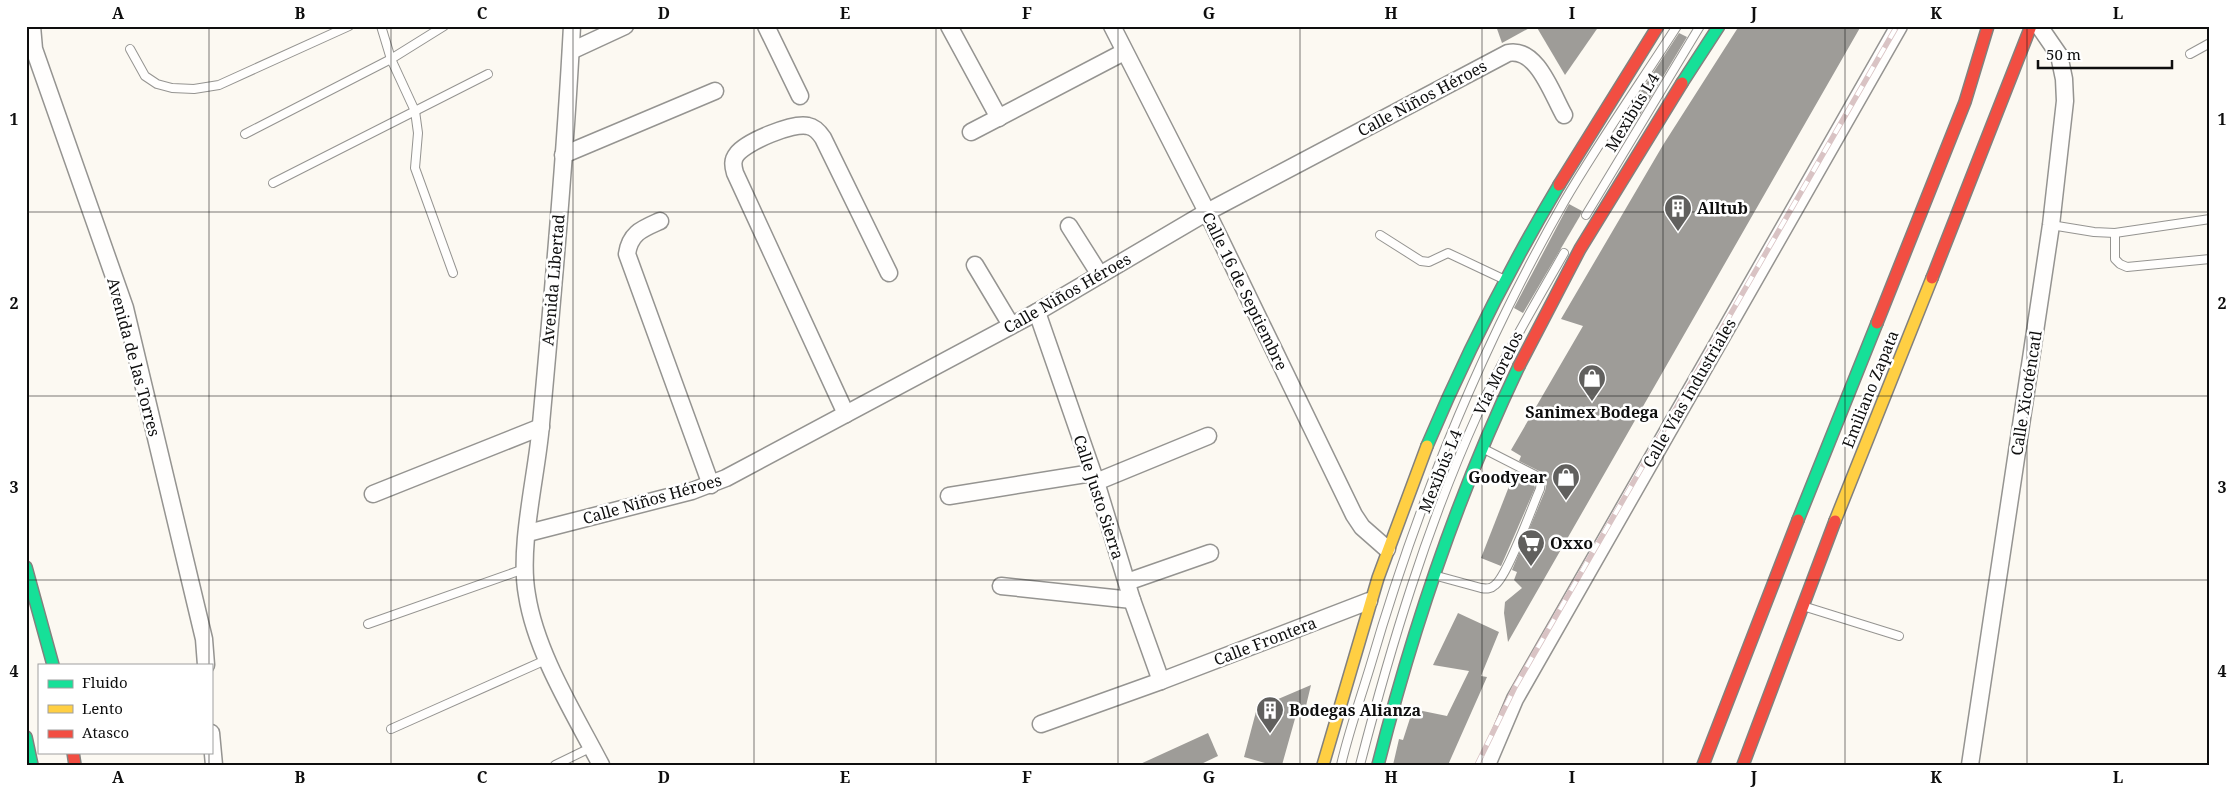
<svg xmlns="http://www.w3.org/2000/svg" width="2236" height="791" font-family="'Noto Serif',serif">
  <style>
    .building { fill: #9e9c98 }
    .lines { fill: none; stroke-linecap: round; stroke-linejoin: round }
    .lane-casing { stroke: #959491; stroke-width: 10 }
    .street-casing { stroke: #959491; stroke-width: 19 }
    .fast-casing { stroke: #82817e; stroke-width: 14 }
    .slow-casing { stroke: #82817e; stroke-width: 14 }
    .jam-casing { stroke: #82817e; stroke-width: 14 }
    .lane { stroke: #fffefd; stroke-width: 8 }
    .street { stroke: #fffefd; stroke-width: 16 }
    .fast { stroke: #16e098; stroke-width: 11 }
    .slow { stroke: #ffcf43; stroke-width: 11 }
    .jam { stroke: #f24e42; stroke-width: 11 }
    .rail-casing { stroke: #d9c3c4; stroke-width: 5.5 }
    .rail { stroke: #fff; stroke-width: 4; stroke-dasharray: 11; stroke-linecap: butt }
    .grid { fill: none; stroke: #0e0e0e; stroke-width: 1; stroke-opacity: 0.55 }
    .labels { text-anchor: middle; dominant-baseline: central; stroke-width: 5; stroke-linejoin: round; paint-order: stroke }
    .street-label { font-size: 16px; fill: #0e0e0e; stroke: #fff }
    .poi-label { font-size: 16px; font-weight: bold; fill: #0e0e0e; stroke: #fff; text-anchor: start }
    .neatline { fill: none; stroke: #0e0e0e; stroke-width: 2 }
    .grid-label { font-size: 16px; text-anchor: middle; font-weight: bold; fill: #0e0e0e }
  </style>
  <rect width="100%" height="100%" fill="#fcf9f2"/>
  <!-- building -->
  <g class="building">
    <path d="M1496 26H1533L1502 43Z"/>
    <path d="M1536 26H1599L1565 75Z"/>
    <path d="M1739 26H1861L1508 642 1504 613 1505 602 1522 588 1514 580 1517 572 1512 570 1545 491 1547 482 1541 472 1519 461 1521 456 1511 450 1583 326 1561 319 1663 145Z"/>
    <path d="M1679 33 1687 37 1626 138 1615 131Z"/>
    <path d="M1569 204 1582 211 1580 216 1523 313 1514 308Z"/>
    <path d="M1515 471 1533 480 1535 488 1501 566 1481 558Z"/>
    <path d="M1458 613 1499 632 1481 676 1487 677 1448 765H1393L1399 739 1403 740 1413 709 1447 716 1469 671 1433 665Z"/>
    <path d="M1311 685 1305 710 1298 708 1282 765H1272L1244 757 1257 708Z"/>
    <path d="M1208 733 1218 756 1199 765H1138Z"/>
  </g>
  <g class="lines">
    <!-- lane casing -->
    <g class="lane-casing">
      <g id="lane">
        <path d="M381 26 391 59 415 111 418 133 415 168 453 273"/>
        <path d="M130 49 145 76 157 84 172 88 194 89 219 85 349 26"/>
        <path d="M2190 54 2210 43"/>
        <path d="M245 134 391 59 444 26"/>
        <path d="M273 183 488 74"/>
        <path d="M1586 215 1700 26"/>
        <path d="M2051 225 2094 232 2115 233 2210 219"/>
        <path d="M2115 233V259L2120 264 2127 267 2210 259"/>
        <path d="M1380 235 1421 261 1429 262 1448 253 1501 278"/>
        <path d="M1437 576 1481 588C1487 589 1491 589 1495 585 1508 575 1532 507 1540 489L1541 481 1537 476 1484 449"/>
        <path d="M1806 607 1899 636"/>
        <path d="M368 624 524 569"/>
        <path d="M391 729 548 659"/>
        <path d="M555 765 592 747"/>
        <path d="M1341 765C1349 731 1360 700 1370 667 1417 505 1480 349 1564 202 1599 142 1639 85 1677 26"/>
        <path d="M1360 765C1391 645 1427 526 1478 413 1503 358 1534 306 1564 253"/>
      </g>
    </g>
    <!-- street casing -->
    <g class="street-casing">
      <g id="street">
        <path d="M32 26 34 49 125 308 204 639 206 665"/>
        <path d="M572 26C565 159 553 292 541 424 537 475 518 546 527 595 536 653 574 713 601 765"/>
        <path d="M766 26 800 96"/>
        <path d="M949 26 999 118"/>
        <path d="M1112 26 1207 212 1354 515 1362 527 1387 549"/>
        <path d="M571 51 625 26"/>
        <path d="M971 132 1124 52"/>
        <path d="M563 155 715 91"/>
        <path d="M660 221C642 229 630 233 627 254L711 485"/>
        <path d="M1069 226 1100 275"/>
        <path d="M975 265 1011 325"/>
        <path d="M1037 312 1096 482 1132 600 1161 681"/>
        <path d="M846 414 735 173C733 166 732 160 737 154 746 142 793 122 808 126 814 127 819 132 823 138L889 273"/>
        <path d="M1096 482 1208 436"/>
        <path d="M373 494 541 427"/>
        <path d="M949 496 1092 473"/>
        <path d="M528 533 692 491 726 478 1037 312 1207 212 1508 53C1537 47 1552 94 1564 115"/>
        <path d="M1127 582 1210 553"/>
        <path d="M1001 586 1132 600"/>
        <path d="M1041 724 1161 681 1369 601"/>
        <path d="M211 733 214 765"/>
        <path d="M1487 765 1515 699 1899 26"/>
        <path d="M1970 765 2051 225 2065 101 2064 79 2059 55 2039 26"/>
      </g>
    </g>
    <!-- fast casing -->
    <g class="fast-casing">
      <g id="fast">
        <path d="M1682 83 1719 26"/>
        <path d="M1427 446C1465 356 1509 269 1559 185"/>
        <path d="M1798 520 1877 323"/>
        <path d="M26 567 53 665"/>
        <path d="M26 737 32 765"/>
        <path d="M1378 765C1413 627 1458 494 1519 366"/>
      </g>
    </g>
    <!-- slow casing -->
    <g class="slow-casing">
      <g id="slow">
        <path d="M1835 521 1932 278"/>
        <path d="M1323 765 1378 578 1427 446"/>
      </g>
    </g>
    <!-- jam casing -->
    <g class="jam-casing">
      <g id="jam">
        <path d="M1559 185 1658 26"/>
        <path d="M1932 278 2031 26"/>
        <path d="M1877 323 1965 102 1988 26"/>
        <path d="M1519 366 1580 249 1682 83"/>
        <path d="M73 752 75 765"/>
        <path d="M1703 765 1798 520"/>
        <path d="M1743 765 1835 521"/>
      </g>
    </g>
    <!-- lane -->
    <use href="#lane" class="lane"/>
    <!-- street -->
    <use href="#street" class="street"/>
    <!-- fast -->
    <use href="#fast" class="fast"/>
    <!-- slow -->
    <use href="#slow" class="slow"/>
    <!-- jam -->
    <use href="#jam" class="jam"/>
    <!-- rail casing -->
    <g class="rail-casing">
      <path id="rail" d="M1477 765 1515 687 1897 26"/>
    </g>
    <!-- rail -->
    <use href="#rail" class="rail"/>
  </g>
  <!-- grid -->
  <path class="grid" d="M209 26V665M391 26V765M573 26V765M754 26V765M936 26V765M1118 26V765M1300 26V765M1482 26V765M1663 26V765M1845 26V765M2027 26V765M26 212H2210M26 396H2210M26 580H2210M209 752V765"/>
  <!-- icons -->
  <defs>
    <g id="building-pin" transform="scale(1.4375)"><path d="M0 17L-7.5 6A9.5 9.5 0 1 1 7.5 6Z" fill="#61605e" stroke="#fff"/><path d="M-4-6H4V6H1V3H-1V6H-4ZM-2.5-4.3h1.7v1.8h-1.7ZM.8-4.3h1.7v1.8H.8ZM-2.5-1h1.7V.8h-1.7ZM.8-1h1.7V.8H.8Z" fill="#fff"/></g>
    <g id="shop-pin" transform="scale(1.4375)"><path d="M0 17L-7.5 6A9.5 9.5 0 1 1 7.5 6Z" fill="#61605e" stroke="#fff"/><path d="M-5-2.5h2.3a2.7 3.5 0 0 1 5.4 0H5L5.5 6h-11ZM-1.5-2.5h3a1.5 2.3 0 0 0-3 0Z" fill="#fff"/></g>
    <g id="supermarket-pin" transform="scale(1.4375)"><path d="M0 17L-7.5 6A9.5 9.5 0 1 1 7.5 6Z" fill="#61605e" stroke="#fff"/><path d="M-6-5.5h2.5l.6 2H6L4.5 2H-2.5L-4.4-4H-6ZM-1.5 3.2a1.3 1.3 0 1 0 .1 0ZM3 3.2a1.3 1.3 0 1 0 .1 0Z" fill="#fff"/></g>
  </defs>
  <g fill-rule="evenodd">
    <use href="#building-pin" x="1678" y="208"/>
    <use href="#shop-pin" x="1592" y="378"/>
    <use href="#shop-pin" x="1566" y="477"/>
    <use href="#supermarket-pin" x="1531" y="543"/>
    <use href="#building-pin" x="1270" y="710"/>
  </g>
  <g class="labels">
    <!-- street labels -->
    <g class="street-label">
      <text transform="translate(1422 98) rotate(-28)">Calle Niños Héroes</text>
      <text transform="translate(1632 112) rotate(-59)">Mexibús L4</text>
      <text transform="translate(553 280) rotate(-85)">Avenida Libertad</text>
      <text transform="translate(1245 291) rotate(64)">Calle 16 de Septiembre</text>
      <text transform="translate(1067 293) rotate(-30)">Calle Niños Héroes</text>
      <text transform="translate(134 357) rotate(75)">Avenida de las Torres</text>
      <text transform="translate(1498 373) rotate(-64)">Vía Morelos</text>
      <text transform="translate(1870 389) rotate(-68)">Emiliano Zapata</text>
      <text transform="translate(1689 393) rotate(-60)">Calle Vías Industriales</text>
      <text transform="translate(2026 393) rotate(-81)">Calle Xicoténcatl</text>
      <text transform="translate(1440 471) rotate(-68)">Mexibús L4</text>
      <text transform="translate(1099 497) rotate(72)">Calle Justo Sierra</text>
      <text transform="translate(652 499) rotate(-16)">Calle Niños Héroes</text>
      <text transform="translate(1265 641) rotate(-21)">Calle Frontera</text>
    </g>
    <!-- poi labels -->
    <g class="poi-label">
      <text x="1697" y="208">Alltub</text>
      <text x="1592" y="412" text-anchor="middle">Sanimex Bodega</text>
      <text x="1547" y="477" text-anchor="end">Goodyear</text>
      <text x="1550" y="543">Oxxo</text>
      <text x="1289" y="710">Bodegas Alianza</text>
    </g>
  </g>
  <!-- border -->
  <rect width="2236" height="791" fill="none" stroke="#ffffff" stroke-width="55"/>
  <!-- legend -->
  <rect x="38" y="664" width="175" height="90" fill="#ffffff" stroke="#9f9f9f"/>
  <rect x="48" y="680" width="25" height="8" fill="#16e098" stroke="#9f9f9f"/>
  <text x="82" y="688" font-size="15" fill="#0e0e0e">Fluido</text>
  <rect x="48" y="705" width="25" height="8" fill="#ffcf43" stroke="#9f9f9f"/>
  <text x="82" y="714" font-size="15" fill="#0e0e0e">Lento</text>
  <rect x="48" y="730" width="25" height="8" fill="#f24e42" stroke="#9f9f9f"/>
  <text x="82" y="738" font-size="15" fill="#0e0e0e">Atasco</text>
  <!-- scale -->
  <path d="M2038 60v8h134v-8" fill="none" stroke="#0e0e0e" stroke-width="2.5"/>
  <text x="2046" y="60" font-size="15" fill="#0e0e0e" stroke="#ffffff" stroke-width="4" paint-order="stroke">50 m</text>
  <rect x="28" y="28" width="2180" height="736" class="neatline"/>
  <g class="grid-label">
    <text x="118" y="19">A</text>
    <text x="300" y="19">B</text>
    <text x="482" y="19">C</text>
    <text x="664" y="19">D</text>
    <text x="845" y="19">E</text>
    <text x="1027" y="19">F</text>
    <text x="1209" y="19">G</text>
    <text x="1391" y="19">H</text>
    <text x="1572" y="19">I</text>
    <text x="1754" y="19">J</text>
    <text x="1936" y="19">K</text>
    <text x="2118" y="19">L</text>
    <text x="14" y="125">1</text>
    <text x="2222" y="125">1</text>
    <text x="14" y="309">2</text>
    <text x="2222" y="309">2</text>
    <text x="14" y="493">3</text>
    <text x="2222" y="493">3</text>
    <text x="14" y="677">4</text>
    <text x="2222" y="677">4</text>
    <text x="118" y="783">A</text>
    <text x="300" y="783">B</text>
    <text x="482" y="783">C</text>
    <text x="664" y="783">D</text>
    <text x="845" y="783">E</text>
    <text x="1027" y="783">F</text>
    <text x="1209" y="783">G</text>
    <text x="1391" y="783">H</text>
    <text x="1572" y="783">I</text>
    <text x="1754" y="783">J</text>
    <text x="1936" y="783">K</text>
    <text x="2118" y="783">L</text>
  </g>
</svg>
